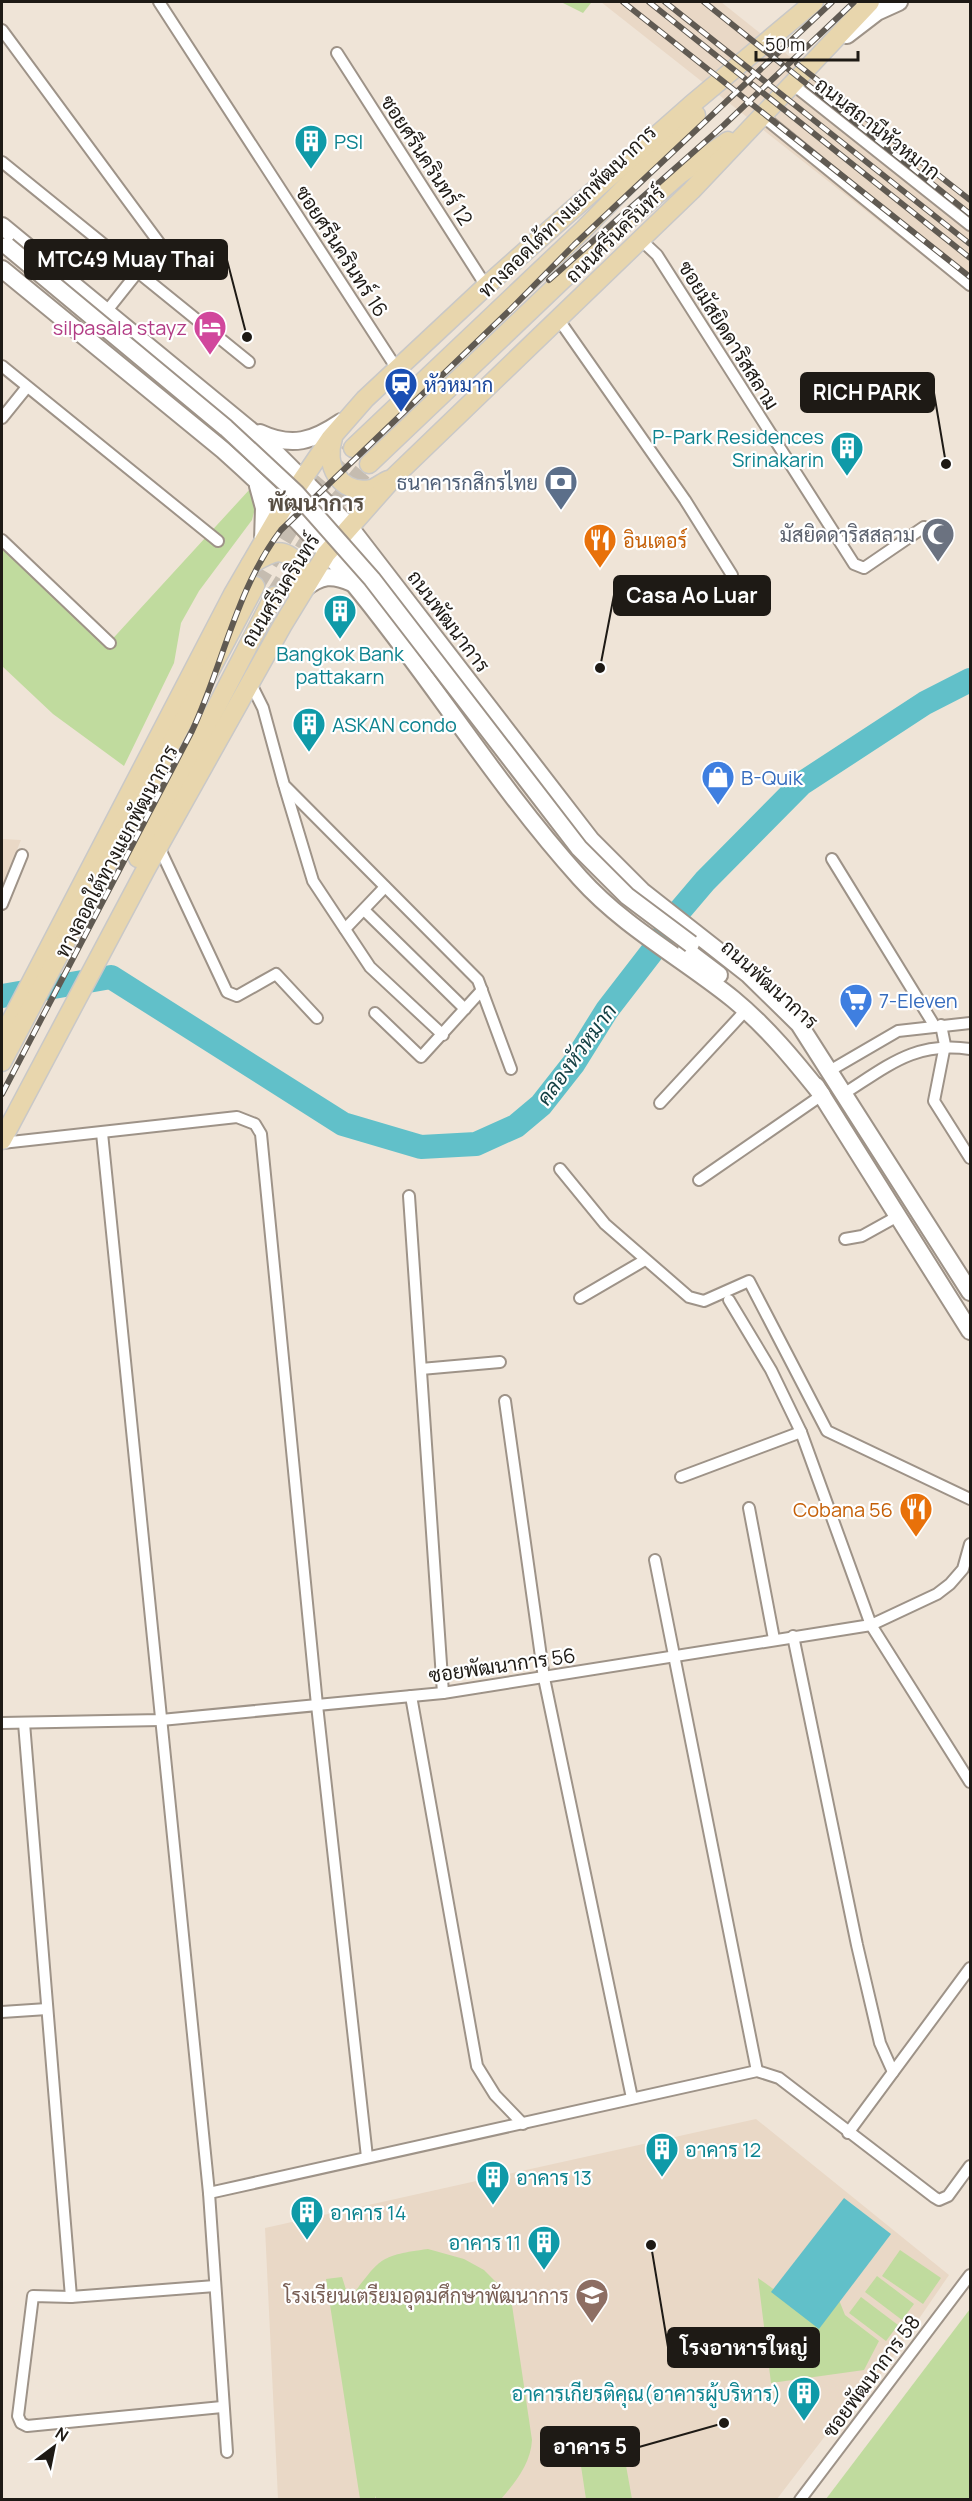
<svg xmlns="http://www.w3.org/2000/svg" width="972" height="2501" font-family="Manrope,Sarabun,sans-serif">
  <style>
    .built { fill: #e9d8c6 }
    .green { fill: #c0db9e }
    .water { fill: #61c0c9 }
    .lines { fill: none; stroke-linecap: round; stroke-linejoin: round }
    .river { stroke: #61c0c9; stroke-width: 24 }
    .primary-tunnel { stroke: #c5bcb0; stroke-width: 18; stroke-dasharray: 18 9; stroke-linecap: butt }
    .minor-casing { stroke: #9e9388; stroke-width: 14 }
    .secondary-casing { stroke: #9e9388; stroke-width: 20 }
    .primary-casing { stroke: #c9c8c7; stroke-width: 21 }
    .minor { stroke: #fff; stroke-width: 10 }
    .secondary { stroke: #fff; stroke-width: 16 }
    .primary { stroke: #e8d6ad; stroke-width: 18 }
    .rail-casing { stroke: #605a52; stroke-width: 6 }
    .rail { stroke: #fff; stroke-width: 4; stroke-dasharray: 11; stroke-linecap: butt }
    .secondary-bridge-casing { stroke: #9e9388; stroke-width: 20; stroke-linecap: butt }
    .secondary-bridge { stroke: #fff; stroke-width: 16 }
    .labels { text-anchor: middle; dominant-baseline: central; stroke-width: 4.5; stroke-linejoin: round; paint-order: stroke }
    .street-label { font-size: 20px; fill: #1e1a15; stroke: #fff }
    .culture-label { font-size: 20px; fill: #0d838f; stroke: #fff; text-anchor: start }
    .hotel-label { font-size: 20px; fill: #b23c85; stroke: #fff; text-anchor: end }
    .transit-label { font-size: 20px; fill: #164399; stroke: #fff; text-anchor: start }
    .service-label { font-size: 20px; fill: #4e5e75; stroke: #fff; text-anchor: end }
    .worship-label { font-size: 20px; fill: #5b616d; stroke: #fff; text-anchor: end }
    .food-label { font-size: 20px; fill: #c56008; stroke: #fff; text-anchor: start }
    .shop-label { font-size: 20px; fill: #366cbe; stroke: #fff; text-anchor: start }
    .education-label { font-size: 20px; fill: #785e54; stroke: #fff; text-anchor: end }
    .water-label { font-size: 21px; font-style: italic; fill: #123f43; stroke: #fff }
    .quarter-label { font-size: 22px; font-weight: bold; fill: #574e43; stroke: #fff }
    .leader { fill: none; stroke: #1e1a15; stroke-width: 2 }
    .callout-dot { fill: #1e1a15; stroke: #fff; stroke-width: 2 }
    .callout { fill: #1e1a15; stroke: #1e1a15; stroke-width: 2 }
    .callout-label { font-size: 21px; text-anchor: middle; font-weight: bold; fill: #fff }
  </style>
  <rect width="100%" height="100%" fill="#efe4d7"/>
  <!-- built -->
  <g class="built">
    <path d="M601 2H721L970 200V293Z"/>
    <path d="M2 839 21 840 2 887Z"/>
    <path d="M756 2119 949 2275 881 2374 867 2381 777 2499H278L265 2228Z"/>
  </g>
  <!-- green -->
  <g class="green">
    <path d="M561 2H589L591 3 583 13Z"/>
    <path d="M250 489 258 496 252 520 199 591 181 623 174 663 124 766 53 714 2 666V547L106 646Z"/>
    <path d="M428 2249 464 2259 484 2270 498 2284 512 2305 532 2440C531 2463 515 2483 501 2499L377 2500 375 2496V2499H360L326 2279 342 2277 349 2299C381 2260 375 2256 428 2249Z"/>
    <path d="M900 2250 941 2278 923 2304 882 2276Z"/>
    <path d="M877 2276 914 2304 902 2320 865 2292Z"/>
    <path d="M758 2278 821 2323 839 2300 845 2315 879 2341 864 2370 771 2383Z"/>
    <path d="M861 2297 898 2325 886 2341 849 2313Z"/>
    <path d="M970 2309V2499H826Z"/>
    <path d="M625 2460 632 2499H586L581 2466Z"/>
  </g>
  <!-- water -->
  <path class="water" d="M844 2198 891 2234 819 2329 771 2292Z"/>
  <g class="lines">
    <!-- river -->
    <path class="river" d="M2 996 111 977 343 1124 421 1147 476 1144 516 1126 541 1105 574 1063 607 1010 661 940 671 921 705 881 801 784 925 703 970 680"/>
    <!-- primary-tunnel -->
    <g class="primary-tunnel">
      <path d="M255 586 303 506 353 448"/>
      <path d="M274 596 321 521 369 464"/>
    </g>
    <!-- minor casing -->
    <g class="minor-casing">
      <g id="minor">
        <path d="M159 2 397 369"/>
        <path d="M2 30 160 244 106 312"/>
        <path d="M337 53 486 286"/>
        <path d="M791 83 970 225"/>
        <path d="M761 115 970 285"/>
        <path d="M2 162 249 362"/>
        <path d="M640 239 657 255 854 564 864 568 924 527"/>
        <path d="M559 320 685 500 732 575"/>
        <path d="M2 366 218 541"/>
        <path d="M2 418 27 387"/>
        <path d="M2 540 110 643"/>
        <path d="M250 682 263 708 284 785 478 980 511 1069"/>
        <path d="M285 788 313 881 370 967 443 1035"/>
        <path d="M159 847 227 992 237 996 276 974 317 1018"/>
        <path d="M832 859 934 1025"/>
        <path d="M2 904 22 855"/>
        <path d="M364 910 465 1009"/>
        <path d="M345 929 385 887"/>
        <path d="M375 1013 421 1057 482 990"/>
        <path d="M941 1025 945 1045 934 1101 970 1158"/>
        <path d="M831 1070 898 1031 970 1023"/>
        <path d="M845 1093C889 1065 916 1041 970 1049"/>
        <path d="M660 1103 746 1010"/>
        <path d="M102 1133 209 2193 227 2452"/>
        <path d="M2 1143 237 1117 255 1124 261 1134 317 1705 367 2157"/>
        <path d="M560 1169 605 1224 689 1297 704 1301 749 1281 827 1431 970 1499"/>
        <path d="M699 1180 822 1095"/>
        <path d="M409 1196 443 1693"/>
        <path d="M845 1239 862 1236 898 1216"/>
        <path d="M580 1298 645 1260"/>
        <path d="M729 1300 771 1370 801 1432 871 1625 970 1782"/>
        <path d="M421 1369 500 1362"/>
        <path d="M505 1401 544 1678 632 2098"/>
        <path d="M681 1477 801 1432"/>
        <path d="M749 1508 774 1639"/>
        <path d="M655 1560 757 2071"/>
        <path d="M793 1636 857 1945 880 2043 893 2072"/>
        <path d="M411 1696 477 2066 495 2095 523 2124"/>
        <path d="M2 1723 161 1720 443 1693 871 1625 937 1594 950 1584 963 1569 970 1544"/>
        <path d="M24 1723 71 2297"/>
        <path d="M2 2012 47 2009"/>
        <path d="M848 2133 970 1968"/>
        <path d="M209 2193 757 2071 779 2078 934 2197 939 2200 948 2196 970 2166"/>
        <path d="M215 2286 71 2297 33 2296 18 2416 21 2423 27 2426 222 2407"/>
        <path d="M800 2500 970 2275"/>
      </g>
    </g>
    <!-- secondary casing -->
    <g class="secondary-casing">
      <g id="secondary">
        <path d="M847 35 877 12 899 2"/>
        <path d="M2 226 267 444 349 526 591 840 642 891 749 975 799 1024 970 1292"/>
        <path d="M2 269 223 450C269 491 314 536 353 583 432 679 497 786 580 878 624 927 682 958 733 999 767 1027 794 1060 822 1095"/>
        <path d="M260 433C292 448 313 441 341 422"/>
        <path d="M258 486 264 508 263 541"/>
        <path d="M304 589C321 575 332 574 352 583"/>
        <path d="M686 950 719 975"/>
        <path d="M816 1086 970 1331"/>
      </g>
    </g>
    <!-- primary casing -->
    <g class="primary-casing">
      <g id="primary">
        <path d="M333 438C324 464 339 495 371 489 376 488 383 482 388 480"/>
        <path d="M353 448 584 229 696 115"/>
        <path d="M369 464 599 245 680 174 728 141"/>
        <path d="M250 565C272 552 282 544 301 566L298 593"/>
        <path d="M138 858 274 596"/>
        <path d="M2 1038 233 594 283 508 330 439 365 399 486 286 691 105 814 2"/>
        <path d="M2 1062 255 586"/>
        <path d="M2 1140 146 869 282 626 326 554 395 476 692 190 870 2"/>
      </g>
    </g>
    <!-- minor -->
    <use href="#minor" class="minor"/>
    <!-- secondary -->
    <use href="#secondary" class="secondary"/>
    <!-- primary -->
    <use href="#primary" class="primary"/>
    <!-- rail casing -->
    <g class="rail-casing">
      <g id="rail">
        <path d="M623 2 970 277"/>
        <path d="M649 2 970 258"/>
        <path d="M665 2 970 244"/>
        <path d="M704 2 970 214"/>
        <path d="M797 64 970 200"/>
        <path d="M549 280 724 125 854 2"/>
        <path d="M2 1094 192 731C223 665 236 589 281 530L510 310 574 245 832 2"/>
      </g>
    </g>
    <!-- rail -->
    <use href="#rail" class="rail"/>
    <!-- secondary-bridge casing -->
    <g class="secondary-bridge-casing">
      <path id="secondary-bridge" d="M7 246 226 428 296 493 372 579 579 848 627 896 691 944"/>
    </g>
    <!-- secondary-bridge -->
    <use href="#secondary-bridge" class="secondary-bridge"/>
  </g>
  <!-- icons -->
  <defs>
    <g id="building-pin" transform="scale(1.725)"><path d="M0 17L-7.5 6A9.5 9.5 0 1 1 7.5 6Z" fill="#0f9aa8" stroke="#fff"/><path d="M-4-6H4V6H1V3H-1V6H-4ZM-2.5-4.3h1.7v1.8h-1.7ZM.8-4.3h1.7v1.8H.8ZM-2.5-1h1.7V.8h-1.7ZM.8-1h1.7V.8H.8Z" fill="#fff"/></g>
    <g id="hotel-pin" transform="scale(1.725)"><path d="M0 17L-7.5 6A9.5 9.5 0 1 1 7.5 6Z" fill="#d1479c" stroke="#fff"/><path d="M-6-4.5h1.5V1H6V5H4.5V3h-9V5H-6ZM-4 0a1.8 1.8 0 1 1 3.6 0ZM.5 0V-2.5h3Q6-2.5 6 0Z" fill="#fff"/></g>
    <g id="station-pin" transform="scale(1.725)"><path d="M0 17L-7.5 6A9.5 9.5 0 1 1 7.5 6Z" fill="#1a4fb4" stroke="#fff"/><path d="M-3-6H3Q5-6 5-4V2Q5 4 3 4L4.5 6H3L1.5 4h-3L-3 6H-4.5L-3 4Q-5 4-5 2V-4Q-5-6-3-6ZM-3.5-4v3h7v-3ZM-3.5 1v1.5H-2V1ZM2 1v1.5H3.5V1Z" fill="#fff"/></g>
    <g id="bank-pin" transform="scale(1.725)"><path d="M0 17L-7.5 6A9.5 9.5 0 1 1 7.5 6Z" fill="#5c6f8a" stroke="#fff"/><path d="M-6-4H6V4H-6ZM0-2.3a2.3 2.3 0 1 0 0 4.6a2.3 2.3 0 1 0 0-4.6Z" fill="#fff"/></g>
    <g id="mosque-pin" transform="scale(1.725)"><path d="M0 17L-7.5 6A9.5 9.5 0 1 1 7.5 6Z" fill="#6b7280" stroke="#fff"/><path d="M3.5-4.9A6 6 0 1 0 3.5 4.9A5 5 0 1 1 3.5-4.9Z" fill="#fff"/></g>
    <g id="restaurant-pin" transform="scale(1.725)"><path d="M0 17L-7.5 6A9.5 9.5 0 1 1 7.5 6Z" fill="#e8710a" stroke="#fff"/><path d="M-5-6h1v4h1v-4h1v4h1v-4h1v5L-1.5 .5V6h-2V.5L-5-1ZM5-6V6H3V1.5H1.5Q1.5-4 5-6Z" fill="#fff"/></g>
    <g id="shop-pin" transform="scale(1.725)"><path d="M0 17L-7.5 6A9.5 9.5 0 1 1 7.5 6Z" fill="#3f7fe0" stroke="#fff"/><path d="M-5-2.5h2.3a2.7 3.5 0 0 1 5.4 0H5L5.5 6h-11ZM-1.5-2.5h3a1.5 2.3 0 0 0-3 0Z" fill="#fff"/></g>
    <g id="supermarket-pin" transform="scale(1.725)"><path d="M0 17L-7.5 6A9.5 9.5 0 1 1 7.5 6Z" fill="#3f7fe0" stroke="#fff"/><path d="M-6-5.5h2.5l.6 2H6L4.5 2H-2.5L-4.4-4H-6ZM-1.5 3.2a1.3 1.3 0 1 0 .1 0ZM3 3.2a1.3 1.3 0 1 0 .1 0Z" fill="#fff"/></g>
    <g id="school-pin" transform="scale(1.725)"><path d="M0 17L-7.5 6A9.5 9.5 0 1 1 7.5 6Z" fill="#8d6e63" stroke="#fff"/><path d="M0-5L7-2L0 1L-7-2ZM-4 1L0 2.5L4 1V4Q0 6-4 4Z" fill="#fff"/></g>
  </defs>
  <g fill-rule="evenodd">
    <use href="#building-pin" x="311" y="141"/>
    <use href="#hotel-pin" x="210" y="327"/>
    <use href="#station-pin" x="401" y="384"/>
    <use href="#building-pin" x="847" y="448"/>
    <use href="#bank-pin" x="561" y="482"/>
    <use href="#mosque-pin" x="938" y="534"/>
    <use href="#restaurant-pin" x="600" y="540"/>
    <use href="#building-pin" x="340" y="611"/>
    <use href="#building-pin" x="309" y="724"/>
    <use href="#shop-pin" x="718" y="777"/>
    <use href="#supermarket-pin" x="856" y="1000"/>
    <use href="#restaurant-pin" x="916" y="1509"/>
    <use href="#building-pin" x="662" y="2149"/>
    <use href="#building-pin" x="493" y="2177"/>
    <use href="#building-pin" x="307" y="2212"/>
    <use href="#building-pin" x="544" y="2242"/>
    <use href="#school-pin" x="592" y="2295"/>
    <use href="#building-pin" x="804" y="2393"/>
  </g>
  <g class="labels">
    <!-- street labels -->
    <g class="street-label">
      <text transform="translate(878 128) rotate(38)">ถนนสถานีหัวหมาก</text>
      <text transform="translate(427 160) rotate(57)">ซอยศรีนครินทร์ 12</text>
      <text transform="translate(567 211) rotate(-44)">ทางลอดใต้ทางแยกพัฒนาการ</text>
      <text transform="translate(615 234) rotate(-44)">ถนนศรีนครินทร์</text>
      <text transform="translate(342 251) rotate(57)">ซอยศรีนครินทร์ 16</text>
      <text transform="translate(729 335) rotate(58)">ซอยมัสยิดดาริสสลาม</text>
      <text transform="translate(280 590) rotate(-58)">ถนนศรีนครินทร์</text>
      <text transform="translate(449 621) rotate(53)">ถนนพัฒนาการ</text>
      <text transform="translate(116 851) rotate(-62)">ทางลอดใต้ทางแยกพัฒนาการ</text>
      <text transform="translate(770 984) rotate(42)">ถนนพัฒนาการ</text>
      <text transform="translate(502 1665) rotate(-8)">ซอยพัฒนาการ 56</text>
      <text transform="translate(871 2376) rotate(-53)">ซอยพัฒนาการ 58</text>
    </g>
    <!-- culture labels -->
    <g class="culture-label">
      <text x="334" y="141">PSI</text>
      <text x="824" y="436" text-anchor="end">P-Park Residences<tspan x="824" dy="23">Srinakarin</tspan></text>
      <text x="340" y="653" text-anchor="middle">Bangkok Bank<tspan x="340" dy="23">pattakarn</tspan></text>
      <text x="332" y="724">ASKAN condo</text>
      <text x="685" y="2149">อาคาร 12</text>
      <text x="516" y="2177">อาคาร 13</text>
      <text x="330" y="2212">อาคาร 14</text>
      <text x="521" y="2242" text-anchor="end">อาคาร 11</text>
      <text x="781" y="2393" text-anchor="end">อาคารเกียรติคุณ(อาคารผู้บริหาร)</text>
    </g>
    <!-- hotel labels -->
    <g class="hotel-label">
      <text x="187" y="327">silpasala stayz</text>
    </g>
    <!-- transit labels -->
    <g class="transit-label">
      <text x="424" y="384">หัวหมาก</text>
    </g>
    <!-- service labels -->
    <g class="service-label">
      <text x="538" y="482">ธนาคารกสิกรไทย</text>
    </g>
    <!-- worship labels -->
    <g class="worship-label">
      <text x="915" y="534">มัสยิดดาริสสลาม</text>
    </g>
    <!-- food labels -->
    <g class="food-label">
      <text x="623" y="540">อินเตอร์</text>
      <text x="893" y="1509" text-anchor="end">Cobana 56</text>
    </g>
    <!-- shop labels -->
    <g class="shop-label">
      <text x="741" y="777">B-Quik</text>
      <text x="879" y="1000">7-Eleven</text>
    </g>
    <!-- education labels -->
    <g class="education-label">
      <text x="569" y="2295">โรงเรียนเตรียมอุดมศึกษาพัฒนาการ</text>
    </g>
    <!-- water labels -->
    <g class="water-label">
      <text transform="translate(576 1054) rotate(-54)">คลองหัวหมาก</text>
    </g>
    <!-- quarter labels -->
    <g class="quarter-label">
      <text x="316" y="503">พัฒนาการ</text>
    </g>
  </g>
  <!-- callouts -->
  <path class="leader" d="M247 337L227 260M946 464L934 393M600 668L614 595M651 2245L668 2347M724 2423L639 2447"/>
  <g class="callout-dot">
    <circle cx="247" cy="337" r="6"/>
    <circle cx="946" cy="464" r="6"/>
    <circle cx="600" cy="668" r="6"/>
    <circle cx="651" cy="2245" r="6"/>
    <circle cx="724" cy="2423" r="6"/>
  </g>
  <g class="callout">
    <rect x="25" y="240" width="202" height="39" rx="6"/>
    <rect x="801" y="373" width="133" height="39" rx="6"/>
    <rect x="614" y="576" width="156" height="39" rx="6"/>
    <rect x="668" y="2328" width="151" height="39" rx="6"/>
    <rect x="541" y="2427" width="98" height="39" rx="6"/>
  </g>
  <g class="callout-label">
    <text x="126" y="267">MTC49 Muay Thai</text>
    <text x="867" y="400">RICH PARK</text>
    <text x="692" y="603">Casa Ao Luar</text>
    <text x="744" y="2355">โรงอาหารใหญ่</text>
    <text x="590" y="2454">อาคาร 5</text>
  </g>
  <!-- border -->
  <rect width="972" height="2501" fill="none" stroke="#1e1a15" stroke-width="6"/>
  <!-- north arrow -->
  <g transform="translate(54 2447) rotate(32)" stroke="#ffffff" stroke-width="4.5" paint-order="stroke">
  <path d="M0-4.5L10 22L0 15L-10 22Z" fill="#1e1a15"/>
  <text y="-9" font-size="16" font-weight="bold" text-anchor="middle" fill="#1e1a15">N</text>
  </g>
  <!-- scale -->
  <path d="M756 51v9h102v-9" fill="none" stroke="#1e1a15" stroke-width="3"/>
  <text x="765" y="51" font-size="18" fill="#1e1a15" stroke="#ffffff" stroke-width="4.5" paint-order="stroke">50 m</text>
</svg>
